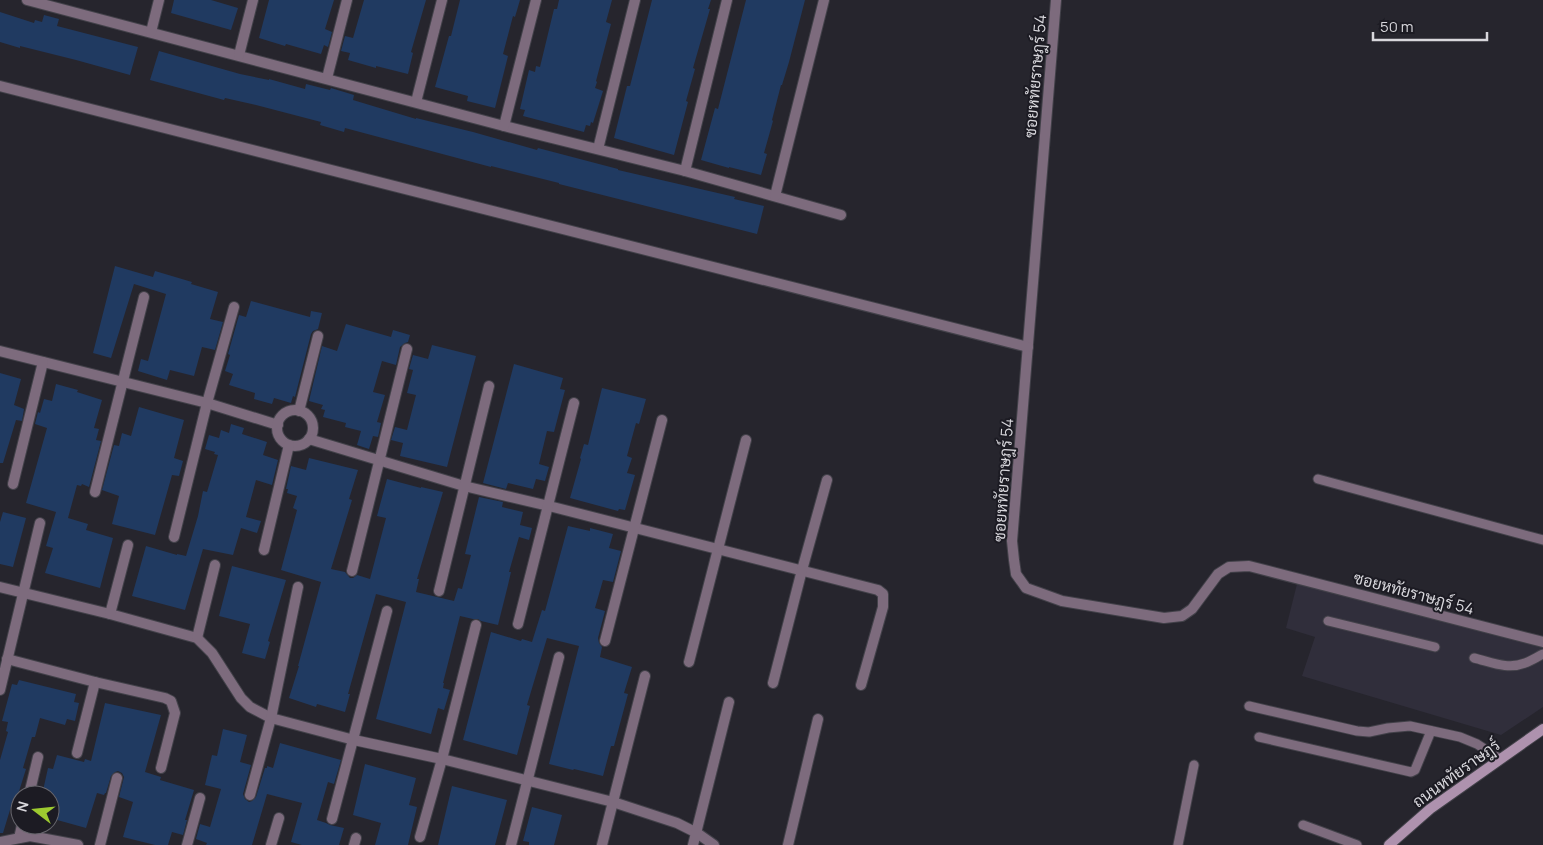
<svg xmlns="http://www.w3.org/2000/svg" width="1543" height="845" font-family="Manrope,Sarabun,sans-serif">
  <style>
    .built { fill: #302e3b }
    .building { fill: #203a61 }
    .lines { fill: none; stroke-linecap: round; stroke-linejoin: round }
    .service-casing { stroke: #424149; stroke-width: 11 }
    .minor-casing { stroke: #424149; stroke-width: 12 }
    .secondary-casing { stroke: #424149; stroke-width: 12 }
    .service { stroke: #7d6b7d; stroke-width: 9 }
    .minor { stroke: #7d6b7d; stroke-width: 10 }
    .secondary { stroke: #ae92ae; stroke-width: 10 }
    .labels { text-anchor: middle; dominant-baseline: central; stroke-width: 4; stroke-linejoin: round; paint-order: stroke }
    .street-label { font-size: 16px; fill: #d8d7dc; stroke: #1c1b23 }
  </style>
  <rect width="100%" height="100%" fill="#26252d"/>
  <!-- built -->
  <path class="built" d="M1297 584 1543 647V707L1501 735 1302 676 1315 637 1286 628Z"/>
  <!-- building -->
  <g class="building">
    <path d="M174 0H211L238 8 231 30 171 13Z"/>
    <path d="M269 0H334L325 29 332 32 328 47 324 45 321 54 286 44 285 46 259 38Z"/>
    <path d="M364 0H426L411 52 413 53 408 74 376 66V68L348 60 350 53 341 51 345 36 353 38Z"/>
    <path d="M460 0H520L515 17 513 16 503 54 508 56 495 108 467 101 468 96 435 87 449 36H451Z"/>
    <path d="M559 0H612L606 22 611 24 596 81 597 82 595 88 603 91 593 123 591 122 590 126 586 125 584 132 523 116 525 110 520 109 529 70 535 72 536 66 540 67 554 9H557Z"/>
    <path d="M652 0H711L708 9H710L693 68 695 69 686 101 688 102 674 155 614 138 627 86H630Z"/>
    <path d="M746 0H805L789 62 782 85H781L772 120 773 121 764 153 767 154 761 175 729 167V168L701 160 715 108 718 109Z"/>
    <path d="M0 12 34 23 35 20 42 22 44 15 59 19 57 26 138 47 130 75 76 60 20 46V48L0 42Z"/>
    <path d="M159 51 240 74 269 80V79L305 89 306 84 330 90 331 88 354 95 353 100 416 119V118L473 132 537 150 538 148 618 169V170L735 197 734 199 764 206 757 234 559 184V183L491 166V167L345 128 344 132 320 125 321 122 256 105 225 98 224 100 150 80Z"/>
    <path d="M115 266 153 277 155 271 192 282 191 284 218 292 210 319 223 322 215 350 202 347 194 376 170 370 167 380 138 371 141 359 148 361 166 294 134 284 111 358 93 353Z"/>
    <path d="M251 301 310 317 311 311 322 313 318 329 313 331 311 334 295 397 293 396 291 403 274 398 272 404 254 399 255 393 229 385 233 374 225 371 230 355 228 354 239 315 246 317Z"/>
    <path d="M346 324 391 337 393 330 410 335 408 342 405 343 400 347 396 365 382 361 373 392 385 395 377 422 381 423 378 437 373 436 369 449 357 445 361 431 345 427 346 423 323 417 325 410 321 409 323 405 309 401 322 346 337 351Z"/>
    <path d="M432 345 476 356 447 467 400 456 403 443 391 440 395 427 407 430 416 395 407 393 413 370 409 369 413 355 428 359Z"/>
    <path d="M514 364 563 378 560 389 565 390 554 432 547 431 539 464 549 467 545 481 536 479 533 489 508 483 506 489 483 483Z"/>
    <path d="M0 373 21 379 14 405 24 409 22 421 16 420 3 463H0Z"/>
    <path d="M56 384 78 390 77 392 102 400 94 428 99 429 96 440 101 441 89 487 82 484 81 486 77 485 68 518 88 524 86 530 113 538 100 588 45 573 53 548 46 546 56 512 26 503 47 428 35 424 38 412 40 413 44 399 52 401Z"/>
    <path d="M602 388 646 399 639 424 636 423 627 456 632 458 627 473 635 475 625 510 619 509 618 511 570 498 581 459 580 458 584 444 588 445Z"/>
    <path d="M139 407 184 420 174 458 183 461 179 476 172 475 155 535 112 524 119 496 102 490 114 445 119 446 122 433 131 436Z"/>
    <path d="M231 424 244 428 242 434 267 442 263 455 278 460 272 485 256 480 246 517 261 521 257 533 241 528 233 555 203 549 185 610 132 596 146 546 177 555V554L186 556 198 516 203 491 207 492 218 455 214 454 215 452 205 449 209 435 219 438 221 430 229 433Z"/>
    <path d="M309 458 358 470 349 499 352 500 331 569 345 572 350 578H353L357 575 370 579 386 518 377 516 387 479 421 488V487L443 492 417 579H419L416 592 454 601 458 588 462 589 471 555 465 554 479 497 503 502 502 507 523 512 520 525 532 528 529 540 519 537 509 572H511L508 585 498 625 481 621 478 619H473L460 616 443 683H444L443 688 450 690 444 710 438 708 431 734 376 719 406 602 376 594 348 694H350L345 712 317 704 316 707 289 698 299 666H298L321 582 281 570 297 510 293 508 297 496 287 493 288 489H286L291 466 306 470Z"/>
    <path d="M3 512 26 518 13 567 0 564V522Z"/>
    <path d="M568 526 590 531V528L613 534 609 548 621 551 613 582 603 580 595 608 605 611 598 638 599 643 602 647 600 657 632 667 624 693 628 694 614 746H611L603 776 574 769 573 770 549 764 579 646 547 638 527 705 530 706 517 755 463 740 491 632 521 641 522 639 532 642 542 610 545 611Z"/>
    <path d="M232 566 286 580 268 641 270 642 265 659 242 653 250 624 219 616Z"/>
    <path d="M19 680 76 694 74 702 79 703 75 721 67 719 65 725 40 718 35 737H32L23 768 26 769 16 801 13 800 3 833H0V760L8 732 6 731 8 722 2 721 12 684 17 685Z"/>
    <path d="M105 703 161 715 145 772 161 777 160 780 194 790 185 820H187L183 835 172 832 168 845H155L123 837 133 802 119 797 124 777 122 773 118 771 115 772 111 776 106 793H105L104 795 97 793 86 828 50 818V795H42L48 768 53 769 57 755 84 762 85 759 91 761Z"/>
    <path d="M223 729 247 735 240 762 251 765 243 794 245 799 249 802 252 801 256 797 265 768H267V766L273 768 280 743 341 760 334 784 328 782 317 820 326 823 330 825 344 828 339 845H302L291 842 302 803 267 794 252 845H206L207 843 196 839 200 824 210 827 221 789 205 785 212 755 217 756Z"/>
    <path d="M365 764 416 778 409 805 417 807 408 845H375L381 823 353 815Z"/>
    <path d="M452 786 507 800 495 845H438Z"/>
    <path d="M532 807 562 815 554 845H529V842L523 841Z"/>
  </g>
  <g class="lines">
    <!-- service casing -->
    <g class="service-casing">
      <g id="service">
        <path d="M1318 479 1543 540"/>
        <path d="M1328 621 1435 647"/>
        <path d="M1474 658C1491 662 1508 670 1525 663 1531 661 1537 657 1543 654"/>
        <path d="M1249 706 1357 731 1369 732 1388 728 1410 726 1460 737 1477 744 1500 759"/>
        <path d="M1259 737 1411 772 1415 770 1431 731"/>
        <path d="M1303 825 1357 845"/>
        <path d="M1178 845 1194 765"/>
      </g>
    </g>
    <!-- minor casing -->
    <g class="minor-casing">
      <g id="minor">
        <path d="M27 0 504 126 685 171 841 215"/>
        <path d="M1056 0 1012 541 1014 560 1016 574 1026 588 1062 601 1164 618 1182 616 1192 609 1218 574 1229 567 1249 566 1543 642"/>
        <path d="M151 32 159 0"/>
        <path d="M239 55 253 0"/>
        <path d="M327 78 347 0"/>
        <path d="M0 86 1028 347"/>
        <path d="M416 102 442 0"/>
        <path d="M504 126 536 0"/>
        <path d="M598 149 635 0"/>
        <path d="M685 171 727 0"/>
        <path d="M775 196 824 0"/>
        <path d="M0 351 207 403 278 425"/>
        <circle cx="295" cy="428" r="18"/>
        <path d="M299 411 318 336"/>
        <path d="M309 439 464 486 549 506 878 590 883 594V607L861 685"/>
        <path d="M13 484 43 362"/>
        <path d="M95 492 144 297"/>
        <path d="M174 537 207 403 234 307"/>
        <path d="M264 550 289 445"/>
        <path d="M352 571 407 349"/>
        <path d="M0 587 110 614 197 638 212 653 241 698 250 707 271 718 354 740 442 759 613 802 677 823 697 833 714 845"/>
        <path d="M439 591 489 386"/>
        <path d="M110 614 128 545"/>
        <path d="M518 624 574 403"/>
        <path d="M197 638 215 565"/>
        <path d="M605 641 662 420"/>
        <path d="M7 659 95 682 165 698 171 701 175 713 161 768"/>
        <path d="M689 662 746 440"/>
        <path d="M773 683 802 570 827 480"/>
        <path d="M0 690 40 523"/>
        <path d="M77 753 95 682"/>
        <path d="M29 795 38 757"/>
        <path d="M250 795 271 718 298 587"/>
        <path d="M332 819 387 611"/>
        <path d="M420 837 442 759 476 625"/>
        <path d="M19 838 22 825"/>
        <path d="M0 842 30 836 78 845"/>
        <path d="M100 845 117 778"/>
        <path d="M187 845 200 798"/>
        <path d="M271 845 279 818"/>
        <path d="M354 845 356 838"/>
        <path d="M511 845 559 657"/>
        <path d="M602 845 645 676"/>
        <path d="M693 845 729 702"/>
        <path d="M788 845 818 719"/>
      </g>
    </g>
    <!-- secondary casing -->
    <g class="secondary-casing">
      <path id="secondary" d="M1389 845 1430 809 1543 729"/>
    </g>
    <!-- service -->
    <use href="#service" class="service"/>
    <!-- minor -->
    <use href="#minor" class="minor"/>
    <!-- secondary -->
    <use href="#secondary" class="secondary"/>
  </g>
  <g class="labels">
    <!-- street labels -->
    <g class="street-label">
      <text transform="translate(1035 76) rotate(-85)">ซอยหทัยราษฎร์ 54</text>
      <text transform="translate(1003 480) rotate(-86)">ซอยหทัยราษฎร์ 54</text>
      <text transform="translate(1414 593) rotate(15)">ซอยหทัยราษฎร์ 54</text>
      <text transform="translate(1456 773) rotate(-36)">ถนนหทัยราษฎร์</text>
    </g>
  </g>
  <!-- north arrow -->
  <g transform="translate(35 810) rotate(286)"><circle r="24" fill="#1c1b23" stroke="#67666d"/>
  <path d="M0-4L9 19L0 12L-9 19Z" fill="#9dca30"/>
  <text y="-8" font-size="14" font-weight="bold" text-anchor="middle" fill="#d8d7dc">N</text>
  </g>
  <!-- scale -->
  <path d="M1373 32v8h114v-8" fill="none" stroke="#d8d7dc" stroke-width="2.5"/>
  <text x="1380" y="32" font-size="15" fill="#d8d7dc" stroke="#1c1b23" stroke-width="4" paint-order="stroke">50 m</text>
</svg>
